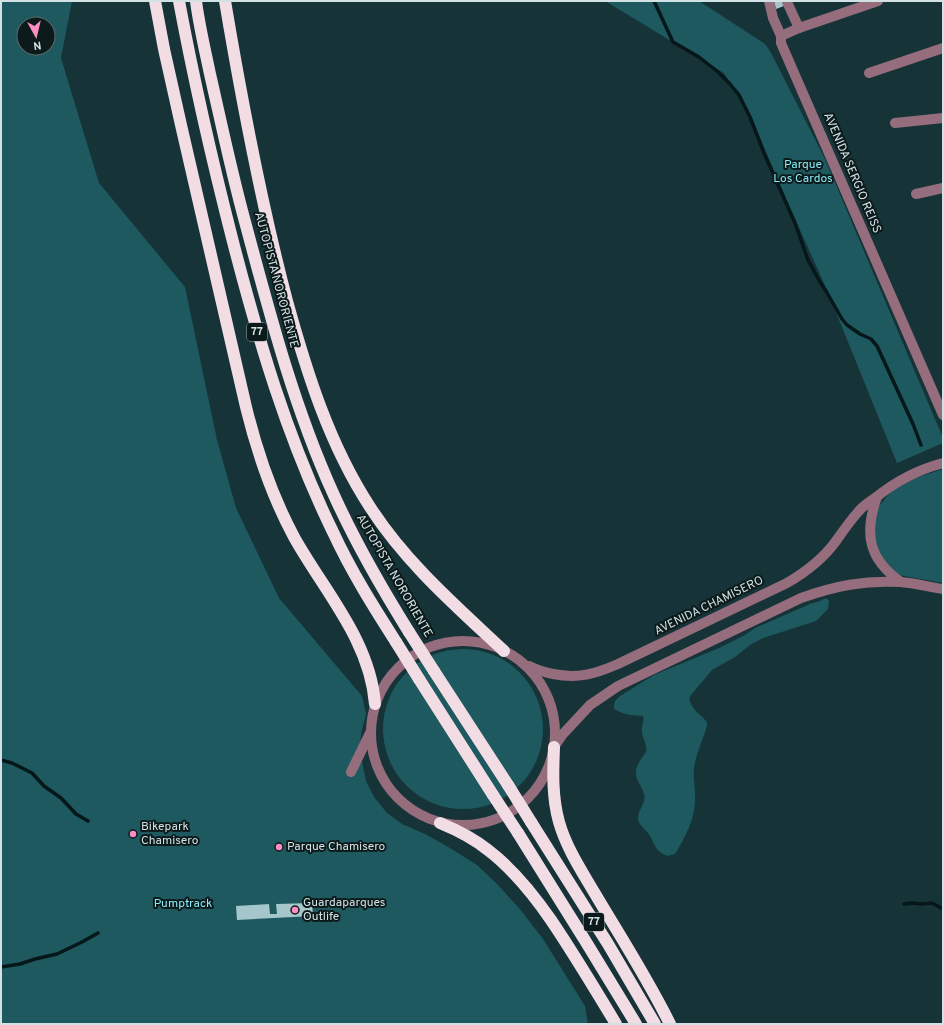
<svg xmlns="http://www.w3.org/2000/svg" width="944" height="1025" font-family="Overpass,sans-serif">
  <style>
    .green { fill: #1d595f; fill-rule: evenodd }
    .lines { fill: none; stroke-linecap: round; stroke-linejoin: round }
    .stream { stroke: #051719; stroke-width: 3.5 }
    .building { fill: #a5c7cb }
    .minor { stroke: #966d7d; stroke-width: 10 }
    .highway { stroke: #f3dde5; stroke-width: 12 }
    .highway-bridge { stroke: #f3dde5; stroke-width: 12 }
    .poi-dot { fill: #fd8ebf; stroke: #0d1a1b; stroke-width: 1.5 }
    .labels { text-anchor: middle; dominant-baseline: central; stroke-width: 4; stroke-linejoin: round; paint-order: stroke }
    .shield { fill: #0d1a1b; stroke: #96a5a8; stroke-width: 1 }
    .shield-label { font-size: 11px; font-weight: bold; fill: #d1e1e4 }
    .park-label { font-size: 12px; fill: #87eaf5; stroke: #0d1a1b }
    .street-label { font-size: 12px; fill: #d1e1e4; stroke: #0d1a1b }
    .poi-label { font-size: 12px; fill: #d1e1e4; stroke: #0d1a1b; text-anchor: start }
  </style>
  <rect width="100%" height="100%" fill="#163438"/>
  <!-- green -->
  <g class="green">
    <path d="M1 1H72L61 58 99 183 185 287 217 440 236 508 279 598 362 696 366 714 361 734 360 751 366 781 374 797 387 813 402 824 425 834 450 848 477 865 497 884 519 908 543 939 585 1006 588 1024H1ZM24 24H48V48H24Z"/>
    <path d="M605 1H699L765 44 770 51 825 159 943 438V443L897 463 827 290 787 201 751 117 724 73Z"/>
    <path d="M943 469V583L899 575 888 566 878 552 874 532 877 511 880 505 888 495 896 488 916 478Z"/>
    <path d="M826 598 829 601 828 609 816 621 763 638 750 645 735 657 712 670 691 695 689 699C694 713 699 712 707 722V726C703 740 696 753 694 768 693 777 695 786 695 796 696 817 686 836 675 854L667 856C664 854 659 852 657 849 653 844 652 838 648 833 644 828 638 824 638 818 638 809 647 802 644 794 642 786 635 780 636 771 636 765 643 757 646 752 648 745 642 738 642 731 641 725 645 722 643 716L630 715 622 713 614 709V705L615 701 620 696 654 675 678 665 719 648 745 635 755 628 810 604 820 601Z"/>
    <circle cx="463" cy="729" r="80"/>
  </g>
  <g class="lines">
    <!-- stream -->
    <g class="stream">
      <path d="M654 1 673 42 699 57 718 72 730 84 739 95 750 117 764 153 795 223 808 260 820 282 826 291 842 319 847 325 860 334 871 339 877 346 913 424 921 445"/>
      <path d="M1 760 12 763 32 773 44 786 61 798 76 814 88 821"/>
      <path d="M904 904 912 903 922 904 932 903 943 909"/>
      <path d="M1 967 20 964 35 959 57 954 82 942 98 933"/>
    </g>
  </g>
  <!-- building -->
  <g class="building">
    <path d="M774 1H790L784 6 776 9Z"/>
    <path d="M312 903 313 916 237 920 236 906 269 904 270 914H277L276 904Z"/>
  </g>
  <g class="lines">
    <!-- minor -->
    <g class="minor">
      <path d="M769 1 773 18 781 36V43L943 415"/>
      <path d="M787 2 799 28"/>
      <path d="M781 36 799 28 878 1"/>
      <path d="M869 73 943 48"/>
      <path d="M895 123 943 118"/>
      <path d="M916 194 943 188"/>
      <path d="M877 497C864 533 868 559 901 582"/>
      <circle cx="463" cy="733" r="92"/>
      <path d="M529 666C537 670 544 672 553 674 578 679 595 674 618 664L787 583C806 572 823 559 836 541 843 531 850 521 858 512 863 506 869 502 875 498 896 481 916 470 943 463"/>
      <path d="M554 747 563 734 590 705 618 686 801 598C835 586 864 580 900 582 915 583 929 587 943 589"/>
      <path d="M351 772 370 733"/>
    </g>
    <!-- highway -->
    <g class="highway">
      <path d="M155 1 164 49 181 125 246 407C257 452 272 496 294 537 324 591 370 640 375 704"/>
      <path d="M179 1C194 81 212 160 232 238 258 339 287 438 333 532 351 571 373 606 396 642"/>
      <path d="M196 1C199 25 205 50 210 74 221 122 231 170 244 218 269 311 293 405 333 493 355 542 381 587 409 632"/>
      <path d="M225 1C242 102 261 203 287 301 307 373 329 444 370 507 406 563 456 606 504 651"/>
      <path d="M434 671 508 785"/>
      <path d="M419 679 493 795"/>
      <path d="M554 747C553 772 552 797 559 822 566 847 581 870 594 892 620 936 648 979 670 1024"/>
      <path d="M531 822 608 944 655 1024"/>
      <path d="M440 823C457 830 473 838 488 850 513 869 533 894 551 920 574 954 595 989 616 1024"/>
      <path d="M518 833 586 942 636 1024"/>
    </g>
    <!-- highway-bridge -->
    <g class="highway-bridge">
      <path d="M409 632 434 671"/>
      <path d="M396 642 419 679"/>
      <path d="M508 785 531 822"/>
      <path d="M493 795 518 833"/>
    </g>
  </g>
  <!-- markers -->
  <g class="poi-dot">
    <circle cx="133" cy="834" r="4"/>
    <circle cx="279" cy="847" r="4"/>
    <circle cx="295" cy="910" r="4"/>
  </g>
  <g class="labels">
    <!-- shield labels -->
    <g class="shield">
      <rect x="247" y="323" width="20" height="18" rx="3"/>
      <rect x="584" y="913" width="20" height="18" rx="3"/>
    </g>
    <g class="shield-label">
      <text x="257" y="332">77</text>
      <text x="594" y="922">77</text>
    </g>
    <!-- park labels -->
    <g class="park-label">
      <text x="803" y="165">Parque<tspan x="803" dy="14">Los Cardos</tspan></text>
      <text x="183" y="904">Pumptrack</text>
    </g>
    <!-- street labels -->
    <g class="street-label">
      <text transform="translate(852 173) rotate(67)">AVENIDA SERGIO REISS</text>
      <text transform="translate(276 280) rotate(75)">AUTOPISTA NORORIENTE</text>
      <text transform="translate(394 576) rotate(60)">AUTOPISTA NORORIENTE</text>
      <text transform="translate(709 606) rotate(-26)">AVENIDA CHAMISERO</text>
    </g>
    <!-- poi labels -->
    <g class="poi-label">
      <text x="141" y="827">Bikepark<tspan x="141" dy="14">Chamisero</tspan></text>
      <text x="287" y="847">Parque Chamisero</text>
      <text x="303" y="903">Guardaparques<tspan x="303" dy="14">Outlife</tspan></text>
    </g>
  </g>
  <!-- border -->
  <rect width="944" height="1025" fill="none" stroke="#d1e1e4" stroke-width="4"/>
  <!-- north arrow -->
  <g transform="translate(36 36) rotate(172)"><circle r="19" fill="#0d1a1b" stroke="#5b6a6b"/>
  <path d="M0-3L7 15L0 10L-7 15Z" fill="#fd8ebf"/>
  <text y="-6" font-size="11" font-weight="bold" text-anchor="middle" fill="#d1e1e4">N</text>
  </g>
</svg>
